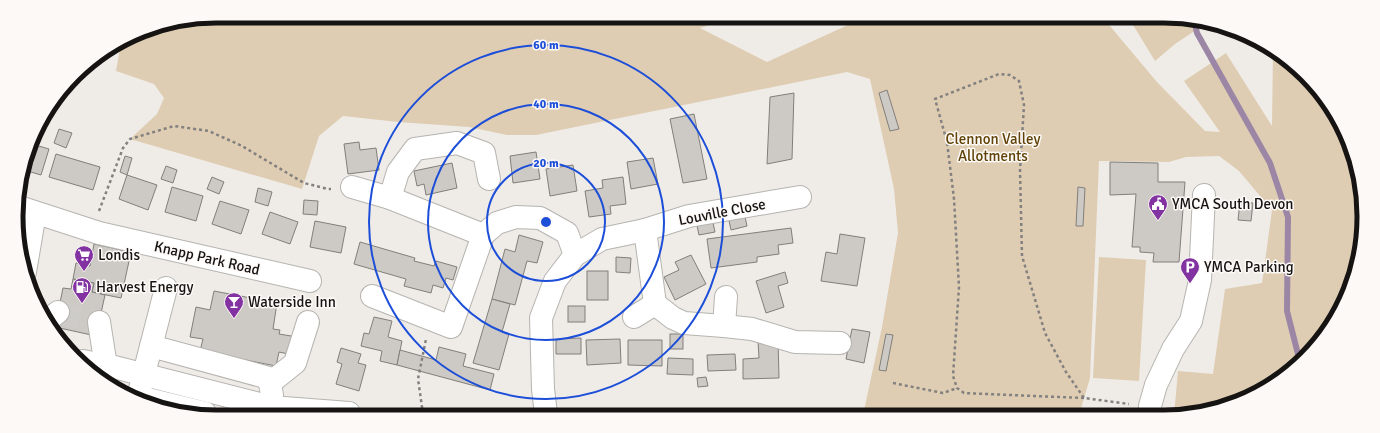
<svg xmlns="http://www.w3.org/2000/svg" width="1380" height="433" font-family="Signika,sans-serif">
  <style>
    .green { fill: #dfcdb3 }
    .lines { fill: none; stroke-linecap: round; stroke-linejoin: round }
    .stream { stroke: #9b86a5; stroke-width: 6 }
    .building { fill: #cdcac6; stroke: #817f7b }
    .minor-tunnel { stroke: #ceccc8; stroke-width: 22; stroke-dasharray: 22 11; stroke-linecap: butt }
    .minor-casing { stroke: #b6b4b0; stroke-width: 24 }
    .major-casing { stroke: #b6b4b0; stroke-width: 24 }
    .path { stroke: #83817f; stroke-width: 2.5; stroke-dasharray: 3 3; stroke-linecap: butt }
    .minor { stroke: #fff; stroke-width: 22 }
    .major { stroke: #fff; stroke-width: 22 }
    .ring { fill: none; stroke: #1d4ed8; stroke-width: 2 }
    .labels { text-anchor: middle; dominant-baseline: central; stroke-width: 3; stroke-linejoin: round; paint-order: stroke }
    .park-label { font-size: 15px; fill: #614206; stroke: #fcf9f6 }
    .poi-label { font-size: 15px; fill: #151413; stroke: #fcf9f6; text-anchor: start }
    .street-label { font-size: 15px; fill: #151413; stroke: #fcf9f6 }
    .rim { fill: none; stroke: #151413; stroke-width: 5 }
    .centre { fill: #1d4ed8; stroke: #fcf9f6; stroke-width: 2 }
    .ring-label { font-size: 12px; text-anchor: middle; font-weight: bold; fill: #1d4ed8; stroke: #fcf9f6; stroke-width: 3; stroke-linejoin: round; paint-order: stroke }
  </style>
  <rect width="100%" height="100%" fill="#efece8"/>
  <!-- green -->
  <g class="green">
    <path d="M217 16 735 18 700 28 767 62 861 19H885L893 21 901 19 1107 20 1110 26 1157 82 1205 131 1220 132 1184 81 1226 53 1272 126 1273 49 1330 105 1360 178V256L1337 317 1296 367 1252 396 1190 415H1174L1178 371 1213 374 1225 289 1262 283 1272 210 1239 171 1219 156 1186 157 1169 162 1099 161 1090 378 1079 415H863L882 327 898 233 894 189 870 79 847 72 536 135H507L469 127 398 122 343 116 319 136 302 189 130 139 157 114 164 98 154 84 116 71 121 43 140 31Z"/>
    <path d="M1130 20H1203L1208 22 1175 44 1155 61Z"/>
    <path d="M1099 257 1146 260 1139 381 1093 378Z"/>
  </g>
  <g class="lines">
    <!-- stream -->
    <path class="stream" d="M1194 20 1197 33 1270 163 1288 217 1287 311 1300 362"/>
  </g>
  <!-- building -->
  <g class="building">
    <path d="M887 90 899 129 890 131 879 93Z"/>
    <path d="M794 93 792 159 767 164 770 97Z"/>
    <path d="M694 114 707 179 683 183 670 119Z"/>
    <path d="M59 129 72 133 66 148 54 143Z"/>
    <path d="M359 142 360 150 376 148 379 170 348 174 344 144Z"/>
    <path d="M32 144 49 149 41 175 24 170Z"/>
    <path d="M536 152 540 179 513 183 510 156Z"/>
    <path d="M56 154 100 167 93 190 49 177Z"/>
    <path d="M125 156 132 158 127 175 120 172Z"/>
    <path d="M653 158 658 184 631 189 627 162Z"/>
    <path d="M1110 162 1158 163V182H1185L1179 262H1153L1154 253 1140 252V247H1132L1136 194 1110 195Z"/>
    <path d="M452 163 457 188 426 195 424 184 417 186 414 171Z"/>
    <path d="M573 165 577 191 550 196 546 169Z"/>
    <path d="M166 166 177 170 173 183 161 179Z"/>
    <path d="M127 175 157 185 148 210 119 199Z"/>
    <path d="M212 177 224 182 219 194 207 189Z"/>
    <path d="M623 177 626 204 610 206 611 214 589 217 585 191 603 188 602 180Z"/>
    <path d="M172 187 203 196 196 221 165 212Z"/>
    <path d="M1078 187 1085 188 1083 226H1076Z"/>
    <path d="M258 188 272 192 268 206 255 202Z"/>
    <path d="M304 200 318 201 317 215 303 214Z"/>
    <path d="M220 201 249 210 241 234 212 224Z"/>
    <path d="M1240 202 1253 203 1251 221 1238 220Z"/>
    <path d="M270 212 298 222 290 244 262 234Z"/>
    <path d="M744 212 747 226 731 230 728 216Z"/>
    <path d="M712 218 715 232 699 235 696 221Z"/>
    <path d="M315 221 346 227 341 253 310 247Z"/>
    <path d="M791 228 793 243 778 245 779 254 757 257V262L711 268 707 239Z"/>
    <path d="M840 234 865 238 857 286 821 281 826 252 837 254Z"/>
    <path d="M519 235 543 242 537 263 527 261 515 305 492 299 505 249 515 252Z"/>
    <path d="M360 242 415 258 414 261 434 266 436 261 457 267 453 280 446 278 443 288 433 285 431 293 404 286 406 279 354 264Z"/>
    <path d="M94 244 131 252 121 298 92 292 94 283 73 279 76 263 90 266Z"/>
    <path d="M691 255 706 284 675 300 664 277 679 270 675 262Z"/>
    <path d="M616 257 631 258 630 273 616 272Z"/>
    <rect x="587" y="271" width="21" height="29"/>
    <path d="M785 272 788 283 778 286 784 307 766 313 756 281Z"/>
    <path d="M73 279 94 283 92 292 105 295 96 336 55 327 63 288 71 289Z"/>
    <path d="M214 291 277 303 273 329 280 330 279 334 297 337 293 355 279 352 276 366 200 351 203 339 190 337 196 307 210 310Z"/>
    <path d="M492 299 510 304 502 332 509 334 499 370 473 363Z"/>
    <rect x="568" y="306" width="17" height="16"/>
    <path d="M374 317 392 321 388 337 402 341 397 365 380 361 382 351 361 346 364 333 369 334Z"/>
    <path d="M852 329 870 332 864 363 846 359Z"/>
    <rect x="670" y="334" width="13" height="15"/>
    <path d="M886 334 893 335 886 371 879 370Z"/>
    <path d="M581 338V354H556V339Z"/>
    <path d="M620 339 621 363 587 365 586 340Z"/>
    <path d="M628 340H662V366L628 365Z"/>
    <path d="M778 340 779 378 743 379V359L759 358 758 341Z"/>
    <path d="M439 347 466 354 463 366 494 374 490 390 397 365 400 350 436 360Z"/>
    <path d="M341 348 361 354 358 363 366 365 359 391 336 384 342 364 337 362Z"/>
    <path d="M735 354 736 370 708 371 707 355Z"/>
    <path d="M668 358 693 359V375L667 374Z"/>
    <path d="M706 377 708 386 698 387 697 378Z"/>
  </g>
  <g class="lines">
    <!-- minor-tunnel -->
    <path class="minor-tunnel" d="M58 312 99 322"/>
    <!-- minor casing -->
    <g class="minor-casing">
      <g id="minor">
        <path d="M352 187 390 198 483 235 497 223 516 217 540 218 567 233 575 255"/>
        <path d="M390 198 398 172 415 149 457 143 484 153 489 179"/>
        <path d="M19 207 99 233 310 281"/>
        <path d="M25 272 35 213"/>
        <path d="M372 296 451 327 483 235"/>
        <path d="M655 304 673 318 684 323 724 326 726 297"/>
        <path d="M634 317 655 304 645 230"/>
        <path d="M47 321 58 312"/>
        <path d="M99 322 106 366"/>
        <path d="M724 326 752 329 795 342 840 343"/>
        <path d="M151 346 269 378 272 395 269 413"/>
        <path d="M270 383 295 363 308 322"/>
        <path d="M138 397 166 288"/>
        <path d="M546 414 543 389 541 318 555 281 575 255 602 239 645 230 689 216 800 197"/>
        <path d="M1149 415 1150 406 1156 385 1173 349 1191 321 1200 280 1204 195"/>
      </g>
    </g>
    <!-- major casing -->
    <g class="major-casing">
      <g id="major">
        <path d="M83 361 114 367 271 407 349 413"/>
        <path d="M139 397 205 413"/>
      </g>
    </g>
    <!-- path -->
    <g class="path">
      <path d="M99 211 123 148 130 139 174 126 209 131 242 146 304 183 328 189H331"/>
      <path d="M893 383 943 393 957 388"/>
      <path d="M1084 398 964 393 957 388 953 376 959 287 954 199 947 142 935 99 999 74 1010 75 1019 81 1024 105 1020 170 1022 256 1045 333 1066 372 1084 398 1129 404"/>
      <path d="M423 414 418 379 426 339"/>
    </g>
    <!-- minor -->
    <use href="#minor" class="minor"/>
    <!-- major -->
    <use href="#major" class="major"/>
  </g>
  <!-- distance rings -->
  <g class="ring">
    <circle cx="546" cy="222" r="59"/>
    <circle cx="546" cy="222" r="118"/>
    <circle cx="546" cy="222" r="177"/>
  </g>
  <!-- icons -->
  <defs>
    <g id="civic-pin" transform="scale(1)"><path d="M0 17L-7.5 6A9.5 9.5 0 1 1 7.5 6Z" fill="#8332a2" stroke="#fcf9f6"/><path d="M-.6-6.5H3V-4.5H.6V-3L4-1V1h2V6H-6V1h2V-1L-.6-3ZM-1.2 2.5V6h2.4V2.5Z" fill="#fff"/></g>
    <g id="supermarket-pin" transform="scale(1)"><path d="M0 17L-7.5 6A9.5 9.5 0 1 1 7.5 6Z" fill="#8332a2" stroke="#fcf9f6"/><path d="M-6-5.5h2.5l.6 2H6L4.5 2H-2.5L-4.4-4H-6ZM-1.5 3.2a1.3 1.3 0 1 0 .1 0ZM3 3.2a1.3 1.3 0 1 0 .1 0Z" fill="#fff"/></g>
    <g id="parking-pin" transform="scale(1)"><path d="M0 17L-7.5 6A9.5 9.5 0 1 1 7.5 6Z" fill="#8332a2" stroke="#fcf9f6"/><path d="M-3.5-5.5H1a3.5 3.5 0 0 1 0 7H-1V5.5H-3.5ZM-1-3.4V-.6H.8a1.4 1.4 0 0 0 0-2.8Z" fill="#fff"/></g>
    <g id="fuel-pin" transform="scale(1)"><path d="M0 17L-7.5 6A9.5 9.5 0 1 1 7.5 6Z" fill="#8332a2" stroke="#fcf9f6"/><path d="M-5.5-6h7V0h2V4h1.3V-2.5L3-4.5l.8-.8L6-3V5H2.5V1h-1V6h-7ZM-4.2-4.7v3.2H.2V-4.7Z" fill="#fff"/></g>
    <g id="bar-pin" transform="scale(1)"><path d="M0 17L-7.5 6A9.5 9.5 0 1 1 7.5 6Z" fill="#8332a2" stroke="#fcf9f6"/><path d="M-6-5H6L.8 .8V4.5H3.5V6h-7V4.5H-.8V.8Z" fill="#fff"/></g>
  </defs>
  <g fill-rule="evenodd">
    <use href="#civic-pin" x="1158" y="204"/>
    <use href="#supermarket-pin" x="84" y="255"/>
    <use href="#parking-pin" x="1190" y="267"/>
    <use href="#fuel-pin" x="82" y="287"/>
    <use href="#bar-pin" x="234" y="302"/>
  </g>
  <g class="labels">
    <!-- park labels -->
    <g class="park-label">
      <text x="993" y="139">Clennon Valley<tspan x="993" dy="17">Allotments</tspan></text>
    </g>
    <!-- poi labels -->
    <g class="poi-label">
      <text x="1172" y="204">YMCA South Devon</text>
      <text x="98" y="255">Londis</text>
      <text x="1204" y="267">YMCA Parking</text>
      <text x="96" y="287">Harvest Energy</text>
      <text x="248" y="302">Waterside Inn</text>
    </g>
    <!-- street labels -->
    <g class="street-label">
      <text transform="translate(722 212) rotate(-11)">Louville Close</text>
      <text transform="translate(207 258) rotate(13)">Knapp Park Road</text>
    </g>
  </g>
  <!-- crop -->
  <path d="M0 0H1380V433H0ZM216 23H1164A193 193 0 0 1 1357 216V217A193 193 0 0 1 1164 410H216A193 193 0 0 1 23 217V216A193 193 0 0 1 216 23Z" fill="#fcf9f6" fill-rule="evenodd"/>
  <path class="rim" d="M216 23H1164A193 193 0 0 1 1357 216V217A193 193 0 0 1 1164 410H216A193 193 0 0 1 23 217V216A193 193 0 0 1 216 23Z"/>
  <circle cx="546" cy="222" r="6" class="centre"/>
  <g class="ring-label">
    <text x="546" y="49">60 m</text>
    <text x="546" y="108">40 m</text>
    <text x="546" y="167">20 m</text>
  </g>
</svg>
